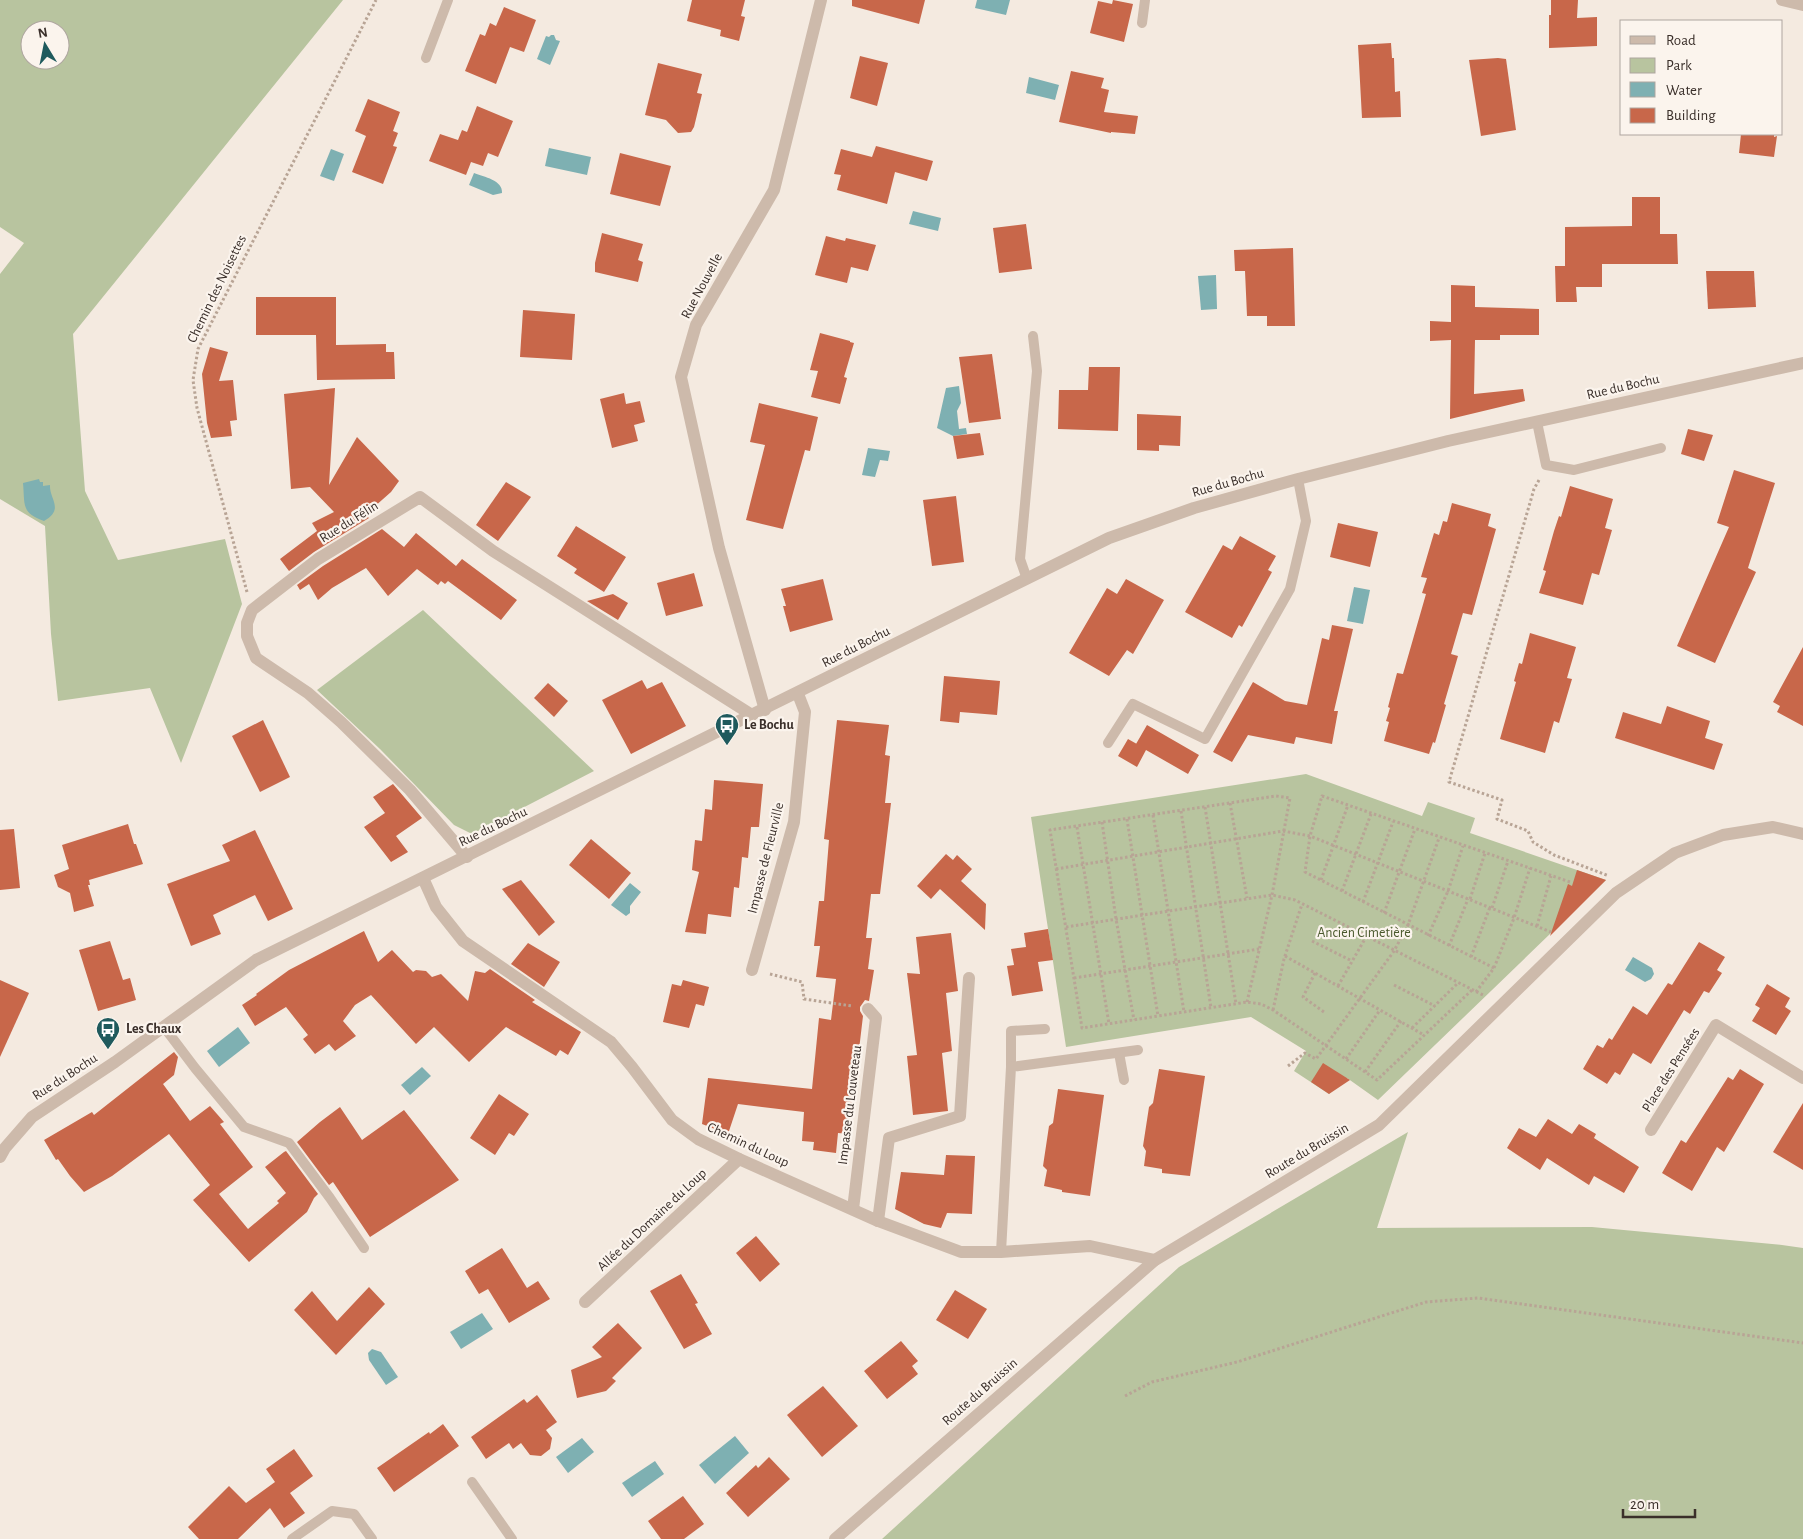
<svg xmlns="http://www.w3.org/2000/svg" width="1803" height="1539" font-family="'Alegreya Sans',sans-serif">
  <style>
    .green { fill: #b8c49f; fill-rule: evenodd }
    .water { fill: #7eb0b2 }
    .building { fill: #c8674a }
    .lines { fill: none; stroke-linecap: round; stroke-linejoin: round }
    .path { stroke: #b8a495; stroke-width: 3; stroke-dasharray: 2.5 2.5; stroke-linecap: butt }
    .service { stroke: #cdbaab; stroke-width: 10 }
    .minor { stroke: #cdbaab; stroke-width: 12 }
    .tertiary { stroke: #cdbaab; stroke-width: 12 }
    .labels { text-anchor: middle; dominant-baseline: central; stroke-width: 4.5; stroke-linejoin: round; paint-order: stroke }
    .street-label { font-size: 14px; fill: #3a2f2a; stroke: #fbf4ed }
    .poi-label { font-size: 14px; font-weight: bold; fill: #3a2f2a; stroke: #fbf4ed; text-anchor: start }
    .park-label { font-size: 14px; fill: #4a592d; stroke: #fbf4ed }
  </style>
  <rect width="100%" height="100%" fill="#f4eae0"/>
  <!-- green -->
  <g class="green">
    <path d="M0 0H343L73 334 85 491 118 560 225 539 242 604 181 763 150 688 58 701 51 634 45 526 0 499V274L24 243 0 227ZM30 30H60V60H30Z"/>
    <path d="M423 610 594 771 472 834 454 825 380 749 317 690Z"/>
    <path d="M1306 774 1422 816 1428 802 1475 818 1470 833 1606 880 1378 1100 1347 1078 1329 1094 1294 1071 1306 1051 1251 1017 1066 1047 1031 817Z"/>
    <path d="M1408 1132 1377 1228 1592 1227 1782 1245 1803 1248V1539H882L1179 1267Z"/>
  </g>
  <!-- water -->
  <g class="water">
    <path d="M977 0H1010L1006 15 975 8Z"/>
    <path d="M551 35H554L556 40 560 41 550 65 537 59 546 36 549 37Z"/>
    <path d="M1029 77 1059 85 1055 100 1026 93Z"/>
    <path d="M549 148 591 157 587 175 545 166Z"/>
    <path d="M331 149 344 154 334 181 320 176Z"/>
    <path d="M474 173C484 177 503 180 502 193L493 195 469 185Z"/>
    <path d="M913 211 941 218 938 231 909 224Z"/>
    <path d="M1216 275 1217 309 1201 310 1198 276Z"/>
    <path d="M959 386 961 403 957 411 959 429 966 428 967 434 953 436 937 428 946 388Z"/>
    <path d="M868 448 890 451 888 461 880 460 875 477 862 475Z"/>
    <path d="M39 479 40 482H43V486L50 485C49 499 65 509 44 521 21 513 25 505 23 483Z"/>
    <path d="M1354 587 1370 590 1363 624 1347 621Z"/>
    <path d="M630 883 641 892 630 906V913L626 916 611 905Z"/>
    <path d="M1633 957 1652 968 1654 974 1651 979 1645 982 1625 970Z"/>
    <path d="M238 1027 250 1043 219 1067 207 1051Z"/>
    <path d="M422 1067 431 1076 410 1095 401 1085Z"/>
    <path d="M482 1313 493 1329 461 1349 450 1332Z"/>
    <path d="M372 1349 381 1352 398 1377 386 1385 369 1360 368 1353Z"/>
    <path d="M735 1436 749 1453 715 1484 699 1465Z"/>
    <path d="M582 1438 594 1452 568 1473 556 1457Z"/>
    <path d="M655 1461 664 1474 632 1497 622 1483Z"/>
  </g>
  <!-- building -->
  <g class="building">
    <path d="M692 0H745L741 16 745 17 739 41 720 36 721 30 687 21Z"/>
    <path d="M852 0H925L919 24 852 6Z"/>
    <path d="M1113 0 1133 4 1124 42 1090 33 1098 1 1112 4Z"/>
    <path d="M1551 0H1578L1577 18 1597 17V46L1549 48V15H1551Z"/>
    <path d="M504 7 536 20 524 52 510 47 496 84 465 71 480 34 485 36 490 23 496 26Z"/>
    <path d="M1391 43 1392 58H1394L1395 92 1400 91 1401 117 1362 118 1358 45Z"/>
    <path d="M860 56 888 63 877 106 850 98Z"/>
    <path d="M1498 58 1506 59 1516 130 1481 136 1469 60Z"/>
    <path d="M658 63 702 74 697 93 702 94 694 127 691 132 678 133 666 120 645 115Z"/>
    <path d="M1071 71 1104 78 1101 88 1109 90 1104 112 1138 116 1135 134 1111 132V133L1059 122Z"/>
    <path d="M368 99 400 112 393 131 398 133 393 146 397 147 383 184 352 172 366 136 355 131Z"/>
    <path d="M477 106 513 121 498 157 488 153 483 166 471 162 466 175 429 161 440 134 458 140 462 130 467 132Z"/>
    <path d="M1741 134H1774V137L1777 136 1774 157 1739 153Z"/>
    <path d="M876 146 933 161 927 181 895 172 887 204 837 190 841 175 834 174 841 149 872 157Z"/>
    <path d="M620 153 671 166 660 206 610 194Z"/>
    <path d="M1632 197H1660V234H1677L1678 264H1602V287H1576L1577 302H1556L1555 266H1565V227L1632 226Z"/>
    <path d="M1026 224 1032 269 999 273 993 228Z"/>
    <path d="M602 233 643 244 638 260 643 262 638 282 595 272V263Z"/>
    <path d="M826 236 845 241 846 238 876 245 868 271 851 267 847 283 815 275Z"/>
    <path d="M1293 248 1295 326H1267V316H1247L1245 271H1235L1234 250Z"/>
    <path d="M1706 271H1754L1756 307 1708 309Z"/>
    <path d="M1451 285 1475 286V307L1539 309V335H1500V340H1475L1474 394 1523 389 1525 401 1450 419 1451 340 1430 341V321L1451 322Z"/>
    <path d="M256 297H336V345L386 344V352H394L395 379 317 380 316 335H256Z"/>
    <path d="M523 310 575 314 572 360 520 357Z"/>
    <path d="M820 333 850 341V342L854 343 844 377 847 378 840 404 811 397 818 371 810 370Z"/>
    <path d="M210 347 228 352 219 381 233 380 237 420 230 421 232 436 211 438 207 423 202 374Z"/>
    <path d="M992 354 1001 419 969 423 959 357Z"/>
    <path d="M1089 367H1120L1118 431 1058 429 1059 390H1088Z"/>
    <path d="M335 388 329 485 357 437 399 481 391 492 365 515 369 518 314 552 289 571 280 559 317 531 312 523 334 512 310 487 291 489 284 394Z"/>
    <path d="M624 393 626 404 640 401 645 422 634 425 638 441 612 448 600 399Z"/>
    <path d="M759 403 818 417 810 451 805 450 783 529 746 520 765 445 750 442Z"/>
    <path d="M1137 414 1181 416 1180 446 1159 445V451L1137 450Z"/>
    <path d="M1688 429 1713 435 1704 461 1681 454Z"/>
    <path d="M980 433 984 455 957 459 953 436Z"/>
    <path d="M1734 470 1775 483 1748 568 1756 572 1715 663 1677 646 1729 527 1717 523Z"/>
    <path d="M506 482 531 497 498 541 476 525Z"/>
    <path d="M1570 486 1613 499 1605 528 1612 530 1599 575 1592 573 1583 605 1539 593 1546 571 1543 570 1554 531 1559 516 1561 517Z"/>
    <path d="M956 496 964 562 932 566 923 500Z"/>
    <path d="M1452 503 1491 514 1488 526 1496 529 1472 615 1463 613 1451 654 1458 656 1444 704 1446 705 1435 743 1433 742 1429 754 1384 741 1389 722 1386 721 1390 708 1388 707 1397 673 1403 674 1426 594 1422 593 1427 578 1421 577 1434 533 1439 535 1443 521 1447 522Z"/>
    <path d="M1338 523 1378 532 1370 567 1330 557Z"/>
    <path d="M576 526 626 557 604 592 574 573 577 569 557 556Z"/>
    <path d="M382 529 404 547 416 533 456 566 462 559 517 600 501 620 448 581 445 584 441 581 438 585 417 569 388 596 366 568 332 588 318 600 309 584 300 590 297 585 323 566Z"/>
    <path d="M1240 536 1276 556 1268 570 1272 572 1242 627 1239 625 1232 638 1185 612 1223 545 1232 550Z"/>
    <path d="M694 573 703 606 666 616 657 583Z"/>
    <path d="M823 579 833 620 790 632 783 606H786L781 589Z"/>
    <path d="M1126 579 1164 600 1133 654 1127 650 1109 676 1069 653 1107 588 1117 594Z"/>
    <path d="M613 594 628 603 618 620 587 601Z"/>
    <path d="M1332 625 1353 629 1334 711H1338L1332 744 1296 737 1294 744 1248 735 1232 762 1213 752 1253 682 1285 701 1307 705 1322 638 1329 640Z"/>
    <path d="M1530 633 1576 647 1567 678 1572 679 1559 723 1554 721 1545 753 1500 739 1516 682 1514 681 1519 663 1522 664Z"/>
    <path d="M1803 647V726L1777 712 1780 706 1773 702Z"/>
    <path d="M944 676 1000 681 997 715 960 712 959 723 940 721Z"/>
    <path d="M642 680 647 689 662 682 686 726 631 754 602 700Z"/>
    <path d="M548 683 568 701 554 717 534 698Z"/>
    <path d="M1667 706 1710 721 1705 738 1723 744 1714 770 1615 738 1623 712 1661 724Z"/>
    <path d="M263 720 290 777 260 792 232 736Z"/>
    <path d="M837 720 889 725 885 755 890 756 885 803H891L880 894H871L866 938H872L868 969 874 970 869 1001 865 1000 860 1007V1011L863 1016 849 1134 838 1133 836 1153 813 1150 814 1142 802 1141 804 1112 738 1104 728 1134 702 1124 708 1078 812 1089 819 1018 831 1020 836 979 816 977 820 946H814L819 901H824L829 840 824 839Z"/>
    <path d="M1147 725 1199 755 1188 774 1146 750 1137 767 1118 756 1128 739 1144 748 1136 744Z"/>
    <path d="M714 780 763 784 759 827H751L748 858 742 857 739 888 734 887 731 917 708 914 706 934 685 932 699 872 692 870 695 840 702 841 705 809 712 810Z"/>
    <path d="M393 784 422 818 396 836 408 852 391 862 364 827 385 813 373 797Z"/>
    <path d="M128 824 134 844H136L143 864 89 880 90 885H88L94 906 74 912 70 893 58 887 54 875 69 869 62 845Z"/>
    <path d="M14 829 20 888 0 890V830Z"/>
    <path d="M255 830 293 909 268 921 255 895 213 915 221 934 191 946 167 884 230 861 222 845Z"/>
    <path d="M591 839 631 873 609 899 569 865Z"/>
    <path d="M946 854 953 860 957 855 972 869 961 881 986 904 985 930 940 889 931 899 917 886Z"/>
    <path d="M1577 870 1606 880 1550 936 1568 884 1572 886Z"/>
    <path d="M521 880 555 922 539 936 502 889Z"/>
    <path d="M1048 929 1053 960 1038 962 1043 991 1012 996 1007 966 1014 965 1011 949 1026 947 1024 933Z"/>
    <path d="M364 931 378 962 392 950 413 972 416 970 426 971 432 977 441 974 468 1001 475 971 485 973 490 969 535 1000 532 1002 581 1032 568 1055 560 1050 556 1056 506 1027 469 1062 434 1027 416 1044 371 995 355 1005 343 1021 356 1036 335 1051 329 1044 315 1054 303 1039 308 1035 286 1007 255 1026 242 1005 257 995 256 994 289 970Z"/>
    <path d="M951 933 958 991 946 993 952 1051 942 1053 948 1111 913 1115 907 1056 917 1055 907 973 920 974 916 937Z"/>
    <path d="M110 941 123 980 130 978 136 1000 98 1011 79 950Z"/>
    <path d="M1699 942 1725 957 1717 970 1722 973 1709 993 1704 991 1690 1014 1684 1010 1651 1064 1633 1053 1620 1075 1615 1072 1607 1084 1583 1069 1597 1045 1603 1048 1609 1038 1612 1040 1633 1006 1647 1015 1668 983 1672 985Z"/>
    <path d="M528 943 560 962 544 987 511 964Z"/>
    <path d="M0 980 29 993 0 1057Z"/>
    <path d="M683 980 709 987 704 1006 696 1004 689 1028 663 1022 672 984 681 986Z"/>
    <path d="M1767 984 1790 998 1785 1007 1791 1011 1776 1035 1752 1021 1760 1008 1755 1005Z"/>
    <path d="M174 1052 178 1057 174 1075 163 1084 190 1121 210 1106 224 1122 220 1124 253 1167 219 1194 248 1229 279 1203 277 1201 286 1193 265 1167 284 1152 286 1151 318 1194 314 1198 307 1212 249 1262 193 1200 210 1185 169 1134 112 1176 84 1192 70 1176 58 1159 56 1160 44 1140 92 1112 94 1115Z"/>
    <path d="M1323 1063 1350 1080 1329 1094 1311 1082Z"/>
    <path d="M1159 1069 1205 1076 1190 1176 1162 1173V1169L1144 1166 1146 1151 1143 1146 1149 1107 1153 1103Z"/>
    <path d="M1740 1069 1764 1084 1724 1152 1717 1147 1692 1191 1662 1173 1681 1140 1686 1143 1728 1077 1733 1080Z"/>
    <path d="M1058 1089 1104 1095 1090 1196 1062 1192V1190L1044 1186 1047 1170 1043 1166 1049 1126 1053 1123Z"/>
    <path d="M499 1094 529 1114 514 1136 509 1133 495 1155 470 1138Z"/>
    <path d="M1803 1103V1170L1773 1152Z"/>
    <path d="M340 1107 362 1140 404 1110 459 1180 370 1237 333 1182 329 1185 297 1142 320 1122Z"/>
    <path d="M1548 1119 1572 1134 1579 1124 1596 1134 1594 1138 1639 1167 1624 1193 1594 1176 1589 1185 1547 1158 1540 1170 1507 1148 1519 1128 1536 1137Z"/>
    <path d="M946 1155 975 1156 972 1214 947 1213 941 1228 924 1224 895 1209 901 1172 944 1175Z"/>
    <path d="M756 1236 780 1264 760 1282 736 1253Z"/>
    <path d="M502 1248 527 1288 538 1281 550 1299 509 1323 488 1289 479 1294 465 1271Z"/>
    <path d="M681 1274 698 1303 695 1304 712 1334 684 1349 650 1291Z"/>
    <path d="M369 1287 385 1304 336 1355 294 1310 312 1291 337 1321Z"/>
    <path d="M955 1290 987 1309 968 1339 936 1320Z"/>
    <path d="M618 1323 642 1348 612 1378 616 1381 606 1391 577 1398 571 1370 602 1357 592 1347Z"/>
    <path d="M901 1341 918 1361 912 1366 918 1374 887 1399 864 1371Z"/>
    <path d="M823 1386 858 1426 822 1457 787 1415Z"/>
    <path d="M537 1395 557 1422 546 1430 552 1438 550 1449 541 1456 530 1455 521 1443 513 1449 509 1443 486 1459 471 1437 524 1399 527 1403Z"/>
    <path d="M443 1424 459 1446 394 1492 377 1468 429 1432 430 1434Z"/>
    <path d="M294 1449 313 1476 290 1493 305 1513 284 1528 270 1508 238 1539H199L188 1527 229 1486 246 1503 275 1482 266 1469Z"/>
    <path d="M769 1457 790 1479 748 1517 726 1493 756 1465 758 1468Z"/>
    <path d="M683 1496 704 1524 684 1539H661L648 1521Z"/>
  </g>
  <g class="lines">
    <!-- path -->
    <g class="path">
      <path d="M1539 480 1534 489 1449 782 1502 800 1497 819 1528 831 1533 842 1554 855 1609 876"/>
      <path d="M247 592 197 408 193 380 198 349 376 0"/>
      <path d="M1230 803 1247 898"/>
      <path d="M1205 807 1236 1004"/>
      <path d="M1181 811 1211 1008"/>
      <path d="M1153 815 1184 1012"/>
      <path d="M1127 819 1158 1016"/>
      <path d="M1102 822 1116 919 1134 1020"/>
      <path d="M1077 827 1109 1024"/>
      <path d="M1056 869 1283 831 1310 836 1551 932"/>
      <path d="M1321 880 1348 805"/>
      <path d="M1342 891 1371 814"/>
      <path d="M1470 899 1485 853"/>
      <path d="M1363 902 1393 822"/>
      <path d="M1492 908 1508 861"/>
      <path d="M1384 913 1415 829"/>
      <path d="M1537 926 1551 876"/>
      <path d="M1066 927 1272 895 1295 900 1485 996"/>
      <path d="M1428 936 1448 891 1463 846"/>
      <path d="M1312 941 1352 961"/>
      <path d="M1449 946 1468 899"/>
      <path d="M1285 956 1424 1035"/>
      <path d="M1471 957 1490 907"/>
      <path d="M1494 968 1305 872 1310 836 1322 796 1570 882"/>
      <path d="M1315 973 1303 997 1324 1012"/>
      <path d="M770 974 802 982 804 999 852 1006"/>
      <path d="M1074 978 1259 949"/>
      <path d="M1394 985 1435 1006"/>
      <path d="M1338 986 1366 937"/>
      <path d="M1476 992 1494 968 1514 918 1530 868"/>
      <path d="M1247 1002 1272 895 1290 798 1276 796 1050 830 1082 1028 1247 1002 1261 1004 1273 1010 1377 1080 1472 990"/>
      <path d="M1273 1010 1284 959 1302 904"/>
      <path d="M1412 1028 1458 983"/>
      <path d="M1346 1059 1380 1010"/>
      <path d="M1288 1066 1305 1053 1316 1059 1394 951 1408 925 1439 838"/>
      <path d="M1365 1072 1401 1021"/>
      <path d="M1125 1396 1152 1382 1237 1362 1426 1302 1478 1298 1803 1343"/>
    </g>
    <!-- service -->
    <g class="service">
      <path d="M1142 23 1145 0"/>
      <path d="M426 58 448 0"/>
      <path d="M1537 422 1546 465 1574 470 1661 448"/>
      <path d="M1027 579 1020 559 1037 371 1033 336"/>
      <path d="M1108 743 1133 704 1205 739 1290 589 1306 521 1298 479"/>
      <path d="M164 1027 195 1068 244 1127 289 1143 330 1198 364 1248"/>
      <path d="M1119 1053 1124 1080"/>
      <path d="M1011 1067V1031L1045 1029"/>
      <path d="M1001 1252 1011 1067 1138 1050"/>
      <path d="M472 1482 512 1539"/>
      <path d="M292 1539 332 1511 354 1514 372 1539"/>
    </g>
    <!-- minor -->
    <g class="minor">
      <path d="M1782 0 1803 5"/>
      <path d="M765 710 719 548 681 377 696 325 774 190 821 0"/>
      <path d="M467 857 410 790 341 722 308 693 256 658 247 636V623L252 610 318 559 420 497 493 551 752 715"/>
      <path d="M423 878 436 907 463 941 611 1042 632 1067 672 1120 698 1139 739 1159 878 1221 961 1252H1001L1090 1246 1155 1260"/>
      <path d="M752 970 794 822 805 712 798 694"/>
      <path d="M1651 1130 1716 1025 1803 1078"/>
      <path d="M0 1157 5 1148 32 1117 115 1062 256 960 1109 538 1194 508 1298 479 1448 441 1803 363"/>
      <path d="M853 1209 876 1018 868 1009"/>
      <path d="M878 1221 889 1138 960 1116 969 978"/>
      <path d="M585 1302 739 1159"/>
    </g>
    <!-- tertiary -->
    <path class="tertiary" d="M835 1539 1155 1260 1379 1125 1616 893 1675 853 1723 835 1773 827 1803 834"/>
  </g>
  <!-- icons -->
  <defs>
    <g id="bus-pin" transform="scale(1.25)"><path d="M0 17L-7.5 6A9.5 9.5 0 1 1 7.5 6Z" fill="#1f5a5d" stroke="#fbf4ed"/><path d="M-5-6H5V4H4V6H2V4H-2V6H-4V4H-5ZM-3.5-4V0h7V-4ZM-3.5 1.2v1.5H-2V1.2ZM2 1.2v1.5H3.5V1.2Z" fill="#fff"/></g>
  </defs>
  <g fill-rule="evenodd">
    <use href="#bus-pin" x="727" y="725"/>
    <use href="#bus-pin" x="108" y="1029"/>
  </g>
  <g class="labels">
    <!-- street labels -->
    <g class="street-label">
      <text transform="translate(702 286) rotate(-62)">Rue Nouvelle</text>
      <text transform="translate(217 289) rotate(-64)">Chemin des Noisettes</text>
      <text transform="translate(1623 387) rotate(-13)">Rue du Bochu</text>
      <text transform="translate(1228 483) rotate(-16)">Rue du Bochu</text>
      <text transform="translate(349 522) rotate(-32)">Rue du Félin</text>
      <text transform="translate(856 647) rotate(-27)">Rue du Bochu</text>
      <text transform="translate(493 827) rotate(-26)">Rue du Bochu</text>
      <text transform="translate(766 858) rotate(-76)">Impasse de Fleurville</text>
      <text transform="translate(1671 1070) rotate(-58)">Place des Pensées</text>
      <text transform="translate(65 1077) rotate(-33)">Rue du Bochu</text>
      <text transform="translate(850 1105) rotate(-83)">Impasse du Louveteau</text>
      <text transform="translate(748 1145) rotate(25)">Chemin du Loup</text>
      <text transform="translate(1307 1151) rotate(-31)">Route du Bruissin</text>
      <text transform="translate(652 1220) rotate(-43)">Allée du Domaine du Loup</text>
      <text transform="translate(980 1392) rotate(-41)">Route du Bruissin</text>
    </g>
    <!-- poi labels -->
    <g class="poi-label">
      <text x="744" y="725">Le Bochu</text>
      <text x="126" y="1029">Les Chaux</text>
    </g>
    <!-- park labels -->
    <g class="park-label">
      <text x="1364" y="933">Ancien Cimetière</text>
    </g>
  </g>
  <!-- legend -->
  <rect x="1620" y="20" width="162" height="115" fill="#fbf4ed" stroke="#aea59f"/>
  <rect x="1630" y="36" width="25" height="8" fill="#cdbaab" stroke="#aea59f"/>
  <text x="1666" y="45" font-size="15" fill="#3a2f2a">Road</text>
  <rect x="1630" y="58" width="25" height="15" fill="#b8c49f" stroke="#aea59f"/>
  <text x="1666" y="70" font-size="15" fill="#3a2f2a">Park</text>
  <rect x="1630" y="82" width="25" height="15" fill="#7eb0b2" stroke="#aea59f"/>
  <text x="1666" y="95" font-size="15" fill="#3a2f2a">Water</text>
  <rect x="1630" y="108" width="25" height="15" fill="#c8674a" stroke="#aea59f"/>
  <text x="1666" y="120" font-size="15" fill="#3a2f2a">Building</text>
  <!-- north arrow -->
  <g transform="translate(45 45) rotate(350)"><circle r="24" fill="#fbf4ed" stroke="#aea59f"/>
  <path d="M0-4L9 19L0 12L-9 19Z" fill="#1f5a5d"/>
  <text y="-8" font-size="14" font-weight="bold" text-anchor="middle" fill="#3a2f2a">N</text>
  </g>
  <!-- scale -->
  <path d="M1623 1509v8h72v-8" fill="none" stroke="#3a2f2a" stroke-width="2.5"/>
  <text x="1630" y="1509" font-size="15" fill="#3a2f2a" stroke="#fbf4ed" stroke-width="4" paint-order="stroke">20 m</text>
</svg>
